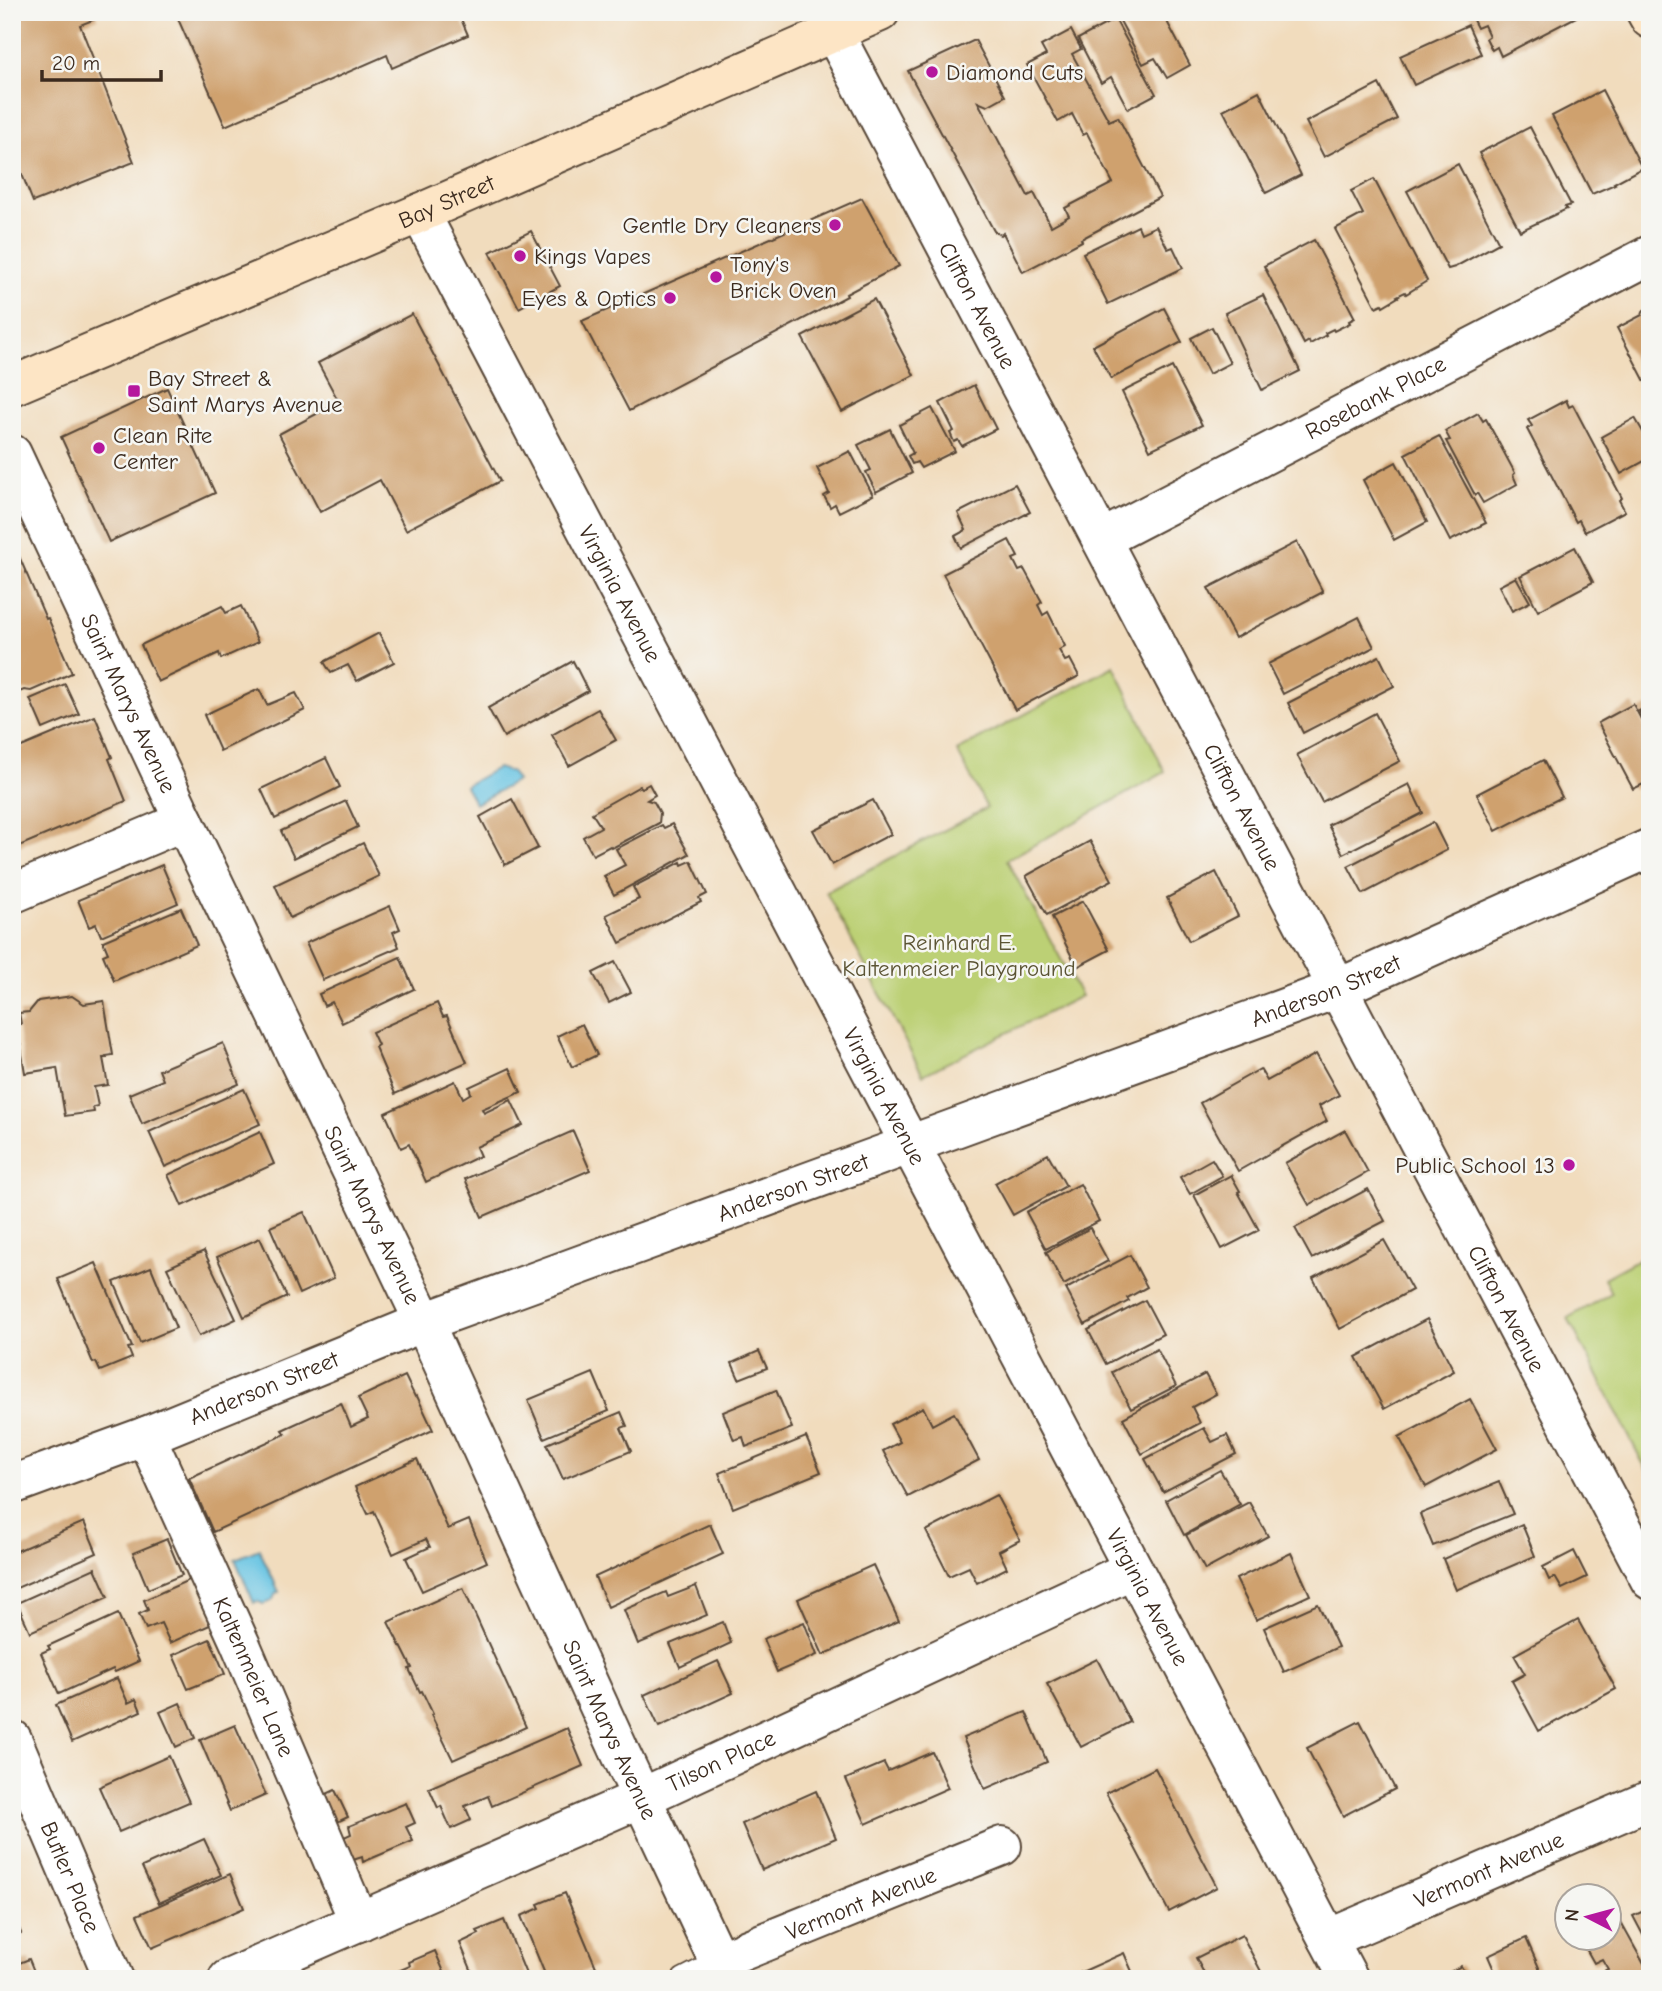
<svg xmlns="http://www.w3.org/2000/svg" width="1662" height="1991" font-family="'Comic Neue',sans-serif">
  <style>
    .green { fill: #bcd074; stroke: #7c7d49; stroke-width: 2 }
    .water { fill: #63c2e2; stroke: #4f7680; stroke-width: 2 }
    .building { fill: #cfa16e }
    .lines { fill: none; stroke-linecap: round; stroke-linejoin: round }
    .service-casing { stroke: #564536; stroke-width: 24 }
    .minor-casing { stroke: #564536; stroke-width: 42 }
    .secondary-casing { stroke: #564536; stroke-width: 42 }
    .service { stroke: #fff; stroke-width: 21 }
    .minor { stroke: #fff; stroke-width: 38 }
    .secondary { stroke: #fde5c5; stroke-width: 38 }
    .poi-dot { fill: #b5179e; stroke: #f6f6f2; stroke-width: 2.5 }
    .labels { text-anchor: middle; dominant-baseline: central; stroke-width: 5; stroke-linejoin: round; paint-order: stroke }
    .poi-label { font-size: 23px; fill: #3b2a1e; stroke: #f6f6f2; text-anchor: start }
    .street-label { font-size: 23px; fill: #3b2a1e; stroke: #f6f6f2 }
    .park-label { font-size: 23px; fill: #5b5434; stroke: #f6f6f2 }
  </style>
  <rect width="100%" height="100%" fill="#f6f6f2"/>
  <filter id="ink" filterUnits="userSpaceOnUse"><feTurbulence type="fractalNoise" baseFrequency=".0143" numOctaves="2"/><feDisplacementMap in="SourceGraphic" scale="14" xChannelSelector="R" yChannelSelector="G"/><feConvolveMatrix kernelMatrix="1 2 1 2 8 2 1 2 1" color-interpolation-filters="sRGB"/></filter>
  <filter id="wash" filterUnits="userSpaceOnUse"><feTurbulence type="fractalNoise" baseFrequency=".00686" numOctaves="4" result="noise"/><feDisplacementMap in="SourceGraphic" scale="28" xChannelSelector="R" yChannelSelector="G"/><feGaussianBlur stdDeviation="1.57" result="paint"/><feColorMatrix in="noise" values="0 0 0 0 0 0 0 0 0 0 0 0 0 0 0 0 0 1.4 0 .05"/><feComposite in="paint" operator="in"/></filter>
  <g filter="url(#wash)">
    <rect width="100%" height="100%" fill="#f1dcbd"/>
    <!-- green -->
    <g class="green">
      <path d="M1114 666 1165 772 1007 860 1081 996 923 1075 826 892 987 808 957 751Z"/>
      <path d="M1650 1253V1477L1568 1318 1611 1293 1604 1278Z"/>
    </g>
    <!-- water -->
    <g class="water">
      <path d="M497 768 511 772 517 781 475 804 465 786Z"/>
      <path d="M259 1549 279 1592 276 1593 272 1601 263 1604 257 1601 254 1603 235 1559Z"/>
    </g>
    <g id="blocks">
      <!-- building -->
      <g class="building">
        <path d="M12 12H96L98 18 80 25 134 162 33 202 12 149Z"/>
        <path d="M175 12H458L468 35 392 68 387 55 225 126Z"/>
        <path d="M1132 12H1162L1190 65 1167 78 1155 58 1143 64 1119 19Z"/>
        <path d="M1469 12H1573L1576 17 1501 56 1497 47 1492 50 1486 38 1489 36 1484 25 1477 28Z"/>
        <path d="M1115 19 1156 94 1128 109 1111 77 1101 83 1078 39Z"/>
        <path d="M1468 25 1481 54 1414 85 1400 56Z"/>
        <path d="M1071 30 1081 49 1072 54 1109 121 1118 117 1160 197 1081 239 1082 241 1023 272 1003 233 1001 235 994 231 908 71 975 40 1005 96 987 106 978 102 1028 196 1034 193 1051 226 1069 216 1065 208 1113 183 1087 133 1083 135 1072 114 1058 122 1027 65 1046 55 1041 46Z"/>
        <path d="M1379 84 1397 119 1324 157 1306 122Z"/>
        <path d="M1602 90 1642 168 1614 183 1615 184 1592 194 1552 116Z"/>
        <path d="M1259 91 1301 175 1266 193 1223 110Z"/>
        <path d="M1530 127 1571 205 1565 207 1567 209 1520 231 1479 153Z"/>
        <path d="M1458 164 1499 243 1455 267 1448 269 1407 191Z"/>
        <path d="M1374 179 1427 281 1406 294 1405 292 1397 296 1398 297 1383 306 1382 304 1376 307 1335 229 1363 214 1351 191Z"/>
        <path d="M862 198 899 266 846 294 847 296 629 411 582 321Z"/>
        <path d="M1138 226 1141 233 1156 226 1168 249 1173 247 1183 268 1108 304 1083 253Z"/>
        <path d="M531 231 560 286 519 308 490 252Z"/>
        <path d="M1314 240 1355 318 1349 321 1350 323 1334 331 1333 329 1325 333 1326 335 1310 344 1309 341 1304 344 1264 266Z"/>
        <path d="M1263 295 1300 371 1262 390 1225 313Z"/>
        <path d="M874 299 914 375 842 412 802 337Z"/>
        <path d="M1650 307V391L1617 328 1642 315 1644 310Z"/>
        <path d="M1164 308 1182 342 1111 379 1093 346Z"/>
        <path d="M412 314 500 481 406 530 380 480 320 512 279 434 339 402 318 363Z"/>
        <path d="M1212 327 1230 363 1209 374 1191 338Z"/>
        <path d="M1172 367 1202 425 1150 450 1122 392Z"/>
        <path d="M974 385 996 429 962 446 958 440 954 442 950 433 954 431 940 403Z"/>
        <path d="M167 388 215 493 109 542 61 437Z"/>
        <path d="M1566 400 1569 407 1573 405 1622 498 1619 500 1625 511 1585 532 1579 520 1576 522 1527 429 1532 426 1528 420Z"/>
        <path d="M932 408 955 451 921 468 917 462 912 464 908 456 913 453 899 425Z"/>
        <path d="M1478 413 1483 421 1486 419 1515 473 1513 475 1517 484 1483 503 1477 493 1475 495 1446 441 1450 440 1445 431Z"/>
        <path d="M1635 418 1650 444V458L1621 474 1601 437Z"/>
        <path d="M890 429 912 473 876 492 866 472 871 470 858 445Z"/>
        <path d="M1439 436 1486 523 1450 541 1405 454Z"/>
        <path d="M850 451 873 495 839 512 835 504 830 507 824 496 829 493 817 468Z"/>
        <path d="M1396 462 1427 522 1394 540 1363 480Z"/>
        <path d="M1015 484 1030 512 961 548 955 536 966 530 958 513Z"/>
        <path d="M12 540 46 619 48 618 72 673 31 691 24 690 12 695Z"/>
        <path d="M1009 540 1018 557 1013 559 1019 571 1024 569 1042 602 1038 605 1043 615 1048 612 1065 646 1059 650 1065 661 1070 659 1079 676 1015 710 943 574Z"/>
        <path d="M1297 542 1323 592 1235 638 1208 588Z"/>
        <path d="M1575 547 1593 582 1538 611 1520 576Z"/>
        <path d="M1516 577 1530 602 1512 611 1499 586Z"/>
        <path d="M222 606 226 613 241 606 258 642 221 659 219 653 158 682 141 645Z"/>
        <path d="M1359 617 1374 647 1283 694 1268 664Z"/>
        <path d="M379 633 394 662 357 681 348 665 331 673 324 662Z"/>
        <path d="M1379 656 1394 686 1303 733 1288 703Z"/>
        <path d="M573 661 588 691 504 737 488 708Z"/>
        <path d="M65 684 79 714 43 729 30 699Z"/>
        <path d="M259 689 267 705 296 693 305 710 220 751 204 715Z"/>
        <path d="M1633 704 1650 736V781L1633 789 1598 723Z"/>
        <path d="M1650 705V732L1639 711Z"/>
        <path d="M598 709 616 740 569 766 552 735Z"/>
        <path d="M1375 713 1400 761 1322 802 1297 755Z"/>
        <path d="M95 716 112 757 109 759 126 801 12 849V751Z"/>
        <path d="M326 758 340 787 275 819 261 789Z"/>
        <path d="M1543 760 1562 797 1496 831 1477 794Z"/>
        <path d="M649 784 655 795 647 800 654 802 660 813 659 823 612 848 610 846 593 855 583 837 601 827 592 813 640 786 642 788Z"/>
        <path d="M1409 784 1423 813 1343 854 1328 825Z"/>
        <path d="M512 799 538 848 505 865 480 817Z"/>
        <path d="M873 800 891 834 832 865 813 830Z"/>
        <path d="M346 801 358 827 294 858 281 831Z"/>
        <path d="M1433 822 1447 850 1363 894 1348 866Z"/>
        <path d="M672 824 689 854 614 895 604 876 625 865 616 849 662 825 664 828Z"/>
        <path d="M1090 841 1112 880 1047 915 1026 876Z"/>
        <path d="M363 843 379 876 290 918 275 885Z"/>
        <path d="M691 861 707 894 699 898 701 902 620 943 606 915 639 899 633 887 681 862 682 865Z"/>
        <path d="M162 865 178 903 101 936 96 924 89 927 78 900Z"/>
        <path d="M1216 872 1238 916 1189 941 1167 898Z"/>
        <path d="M1083 901 1109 950 1077 967 1052 917Z"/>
        <path d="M390 906 400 929 393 932 399 947 323 980 306 943Z"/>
        <path d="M181 908 197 945 114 981 103 955 108 953 103 941Z"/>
        <path d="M400 957 414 989 342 1023 332 1002 324 1006 319 994Z"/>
        <path d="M615 962 631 992 609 1003 593 973Z"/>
        <path d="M72 996 84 1004 104 1001 113 1055 106 1056 107 1058H103L108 1085 94 1087 98 1106 93 1107 94 1112 65 1116 57 1068 25 1073 17 1024H21L19 1013 29 1012 38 1001Z"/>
        <path d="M437 1003 443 1017 447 1016 467 1062 395 1094 375 1047 378 1045 372 1032Z"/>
        <path d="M582 1024 597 1055 572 1067 557 1036Z"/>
        <path d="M223 1043 239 1084 142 1124 129 1094 163 1080 159 1070Z"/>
        <path d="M1316 1054 1339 1095 1319 1106 1327 1121 1238 1171 1200 1103 1260 1069 1267 1081Z"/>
        <path d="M510 1068 521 1092 482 1109 484 1113 511 1100 523 1125 476 1147 480 1156 426 1182 409 1144 401 1148 385 1113 455 1081 463 1098 471 1093 469 1087Z"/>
        <path d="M244 1089 260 1124 165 1167 149 1132Z"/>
        <path d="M1345 1130 1368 1172 1309 1205 1285 1163Z"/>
        <path d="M573 1131 590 1170 482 1217 465 1179Z"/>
        <path d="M260 1132 274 1164 182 1206 168 1175Z"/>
        <path d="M1048 1154 1066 1186 1013 1215 995 1183Z"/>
        <path d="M1212 1159 1222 1176 1190 1194 1180 1177Z"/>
        <path d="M1231 1175 1240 1191 1238 1192 1259 1230 1222 1249 1194 1195Z"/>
        <path d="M1080 1184 1099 1221 1046 1249 1026 1212Z"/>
        <path d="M1368 1189 1385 1221 1312 1259 1295 1228Z"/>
        <path d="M304 1212 334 1278 299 1294 270 1227Z"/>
        <path d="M1090 1228 1108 1261 1064 1285 1046 1252Z"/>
        <path d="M260 1238 287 1297 244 1317 217 1257Z"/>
        <path d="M1384 1240 1412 1290 1340 1329 1313 1278Z"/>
        <path d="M204 1251 236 1319 199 1336 167 1268Z"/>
        <path d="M1130 1255 1147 1287 1127 1298 1129 1301 1085 1325 1066 1289Z"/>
        <path d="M96 1263 132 1347 128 1348 132 1358 100 1371 96 1362 93 1363 58 1279Z"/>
        <path d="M151 1267 176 1328 140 1343 114 1282Z"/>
        <path d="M1145 1300 1163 1334 1106 1364 1088 1330Z"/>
        <path d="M1427 1319 1454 1371 1384 1409 1356 1357Z"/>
        <path d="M1157 1349 1176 1386 1131 1409 1112 1372Z"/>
        <path d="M759 1351 767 1368 739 1379 732 1363Z"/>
        <path d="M593 1373 609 1411 544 1438 528 1400Z"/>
        <path d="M1205 1374 1216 1394 1192 1407 1200 1423 1142 1454 1123 1418Z"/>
        <path d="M405 1376 415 1397 417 1396 433 1430 213 1532 189 1478 285 1434 282 1430 341 1403 351 1427 368 1419 358 1398Z"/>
        <path d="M776 1390 792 1428 746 1447 743 1437 734 1440 723 1412Z"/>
        <path d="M1470 1399 1497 1449 1426 1487 1399 1437Z"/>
        <path d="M923 1407 932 1425 954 1413 979 1460 908 1497 883 1451 900 1442 890 1424Z"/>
        <path d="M621 1412 627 1426 621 1428 631 1451 563 1479 547 1444Z"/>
        <path d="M1204 1428 1212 1442 1227 1435 1236 1454 1163 1492 1145 1459Z"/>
        <path d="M806 1437 821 1472 733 1508 719 1473Z"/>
        <path d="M417 1459 448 1529 469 1520 487 1562 422 1591 406 1558 430 1547 426 1539 393 1554 374 1511 368 1514 355 1487Z"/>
        <path d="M1220 1470 1240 1504 1184 1535 1166 1500Z"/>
        <path d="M1499 1482 1513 1514 1433 1546 1420 1514Z"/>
        <path d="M996 1495 1020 1540 999 1551 1007 1568 977 1583 969 1567 949 1576 926 1531Z"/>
        <path d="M1249 1502 1268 1536 1205 1570 1186 1535Z"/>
        <path d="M84 1522 97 1553 12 1590V1553Z"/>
        <path d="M710 1524 723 1554 608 1607 595 1577Z"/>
        <path d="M1522 1524 1535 1556 1456 1590 1443 1559Z"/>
        <path d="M167 1539 182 1575 148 1589 133 1553Z"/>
        <path d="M1574 1551 1587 1577 1562 1589 1555 1577 1549 1580 1543 1567Z"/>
        <path d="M1291 1553 1310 1595 1256 1620 1236 1579Z"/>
        <path d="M873 1565 899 1621 823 1655 798 1599Z"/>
        <path d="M95 1568 108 1597 30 1632 17 1603Z"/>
        <path d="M191 1579 212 1624 170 1643 161 1623 146 1629 139 1614 148 1610 144 1600Z"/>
        <path d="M696 1586 707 1615 638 1644 624 1610 666 1592 668 1597Z"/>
        <path d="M463 1588 526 1727 453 1760 431 1715 433 1714 422 1691 420 1692 409 1669 412 1668 401 1646H400L388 1622Z"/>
        <path d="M1318 1604 1338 1647 1284 1672 1264 1628Z"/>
        <path d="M118 1614 139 1661 115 1672 113 1669 59 1694 41 1653 50 1649 48 1646Z"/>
        <path d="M1578 1620 1616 1689 1539 1731 1512 1681 1525 1674 1514 1655Z"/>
        <path d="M723 1622 731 1643 680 1667 670 1644Z"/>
        <path d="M804 1622 817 1655 777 1672 763 1639Z"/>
        <path d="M210 1639 225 1674 188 1689 173 1655Z"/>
        <path d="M1097 1659 1130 1722 1081 1747 1047 1684Z"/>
        <path d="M718 1661 733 1693 659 1727 644 1695Z"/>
        <path d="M117 1678 128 1703 136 1699 141 1711 72 1742 56 1705Z"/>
        <path d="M180 1703 195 1738 176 1747 160 1712Z"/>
        <path d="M1026 1712 1047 1762 985 1789 963 1738Z"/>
        <path d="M1360 1721 1395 1789 1343 1816 1307 1748Z"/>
        <path d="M235 1725 266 1795 230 1811 200 1740Z"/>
        <path d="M567 1728 583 1766 492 1806 488 1796 465 1806 471 1820 451 1829 441 1806 438 1808 429 1788Z"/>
        <path d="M932 1752 948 1788 866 1824 846 1779 884 1763 888 1771Z"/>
        <path d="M169 1756 189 1802 119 1832 99 1787Z"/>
        <path d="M1155 1768 1217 1887 1169 1912 1106 1793Z"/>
        <path d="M335 1790 348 1817 333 1824 320 1797Z"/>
        <path d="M816 1791 836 1838 762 1870 742 1824Z"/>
        <path d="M406 1803 415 1823 406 1827 413 1841 363 1862 362 1857 353 1860 344 1837 351 1834 349 1826Z"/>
        <path d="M204 1839 221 1875 159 1903 142 1867Z"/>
        <path d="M230 1874 244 1908 152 1948 137 1915Z"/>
        <path d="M565 1893 596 1967 567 1979H547L521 1916 540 1908 538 1904Z"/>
        <path d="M1610 1903 1650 1975 1647 1979H1606L1602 1972 1608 1969 1602 1959 1594 1963 1580 1938H1610Z"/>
        <path d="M1650 1908V1948L1633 1916Z"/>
        <path d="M12 1912 21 1933 12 1937Z"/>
        <path d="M504 1920 528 1979H475L460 1943 479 1934 477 1931Z"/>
        <path d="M1242 1935 1265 1979H1207L1196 1958Z"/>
        <path d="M1526 1938 1544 1979H1498L1488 1956Z"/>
        <path d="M435 1951 447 1979H394L391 1974 410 1966 409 1962Z"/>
        <path d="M1124 1953 1134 1976 1127 1979H1066Z"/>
        <path d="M29 1959 37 1979H12V1966Z"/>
        <path d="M1461 1966 1468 1979H1437Z"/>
        <path d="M1487 1970 1491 1979H1471Z"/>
        <path d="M866 1971 869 1979H846Z"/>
      </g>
    </g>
  </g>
  <g filter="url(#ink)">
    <use href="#blocks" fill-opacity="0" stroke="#564536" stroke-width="2"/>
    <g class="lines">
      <!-- service casing -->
      <g class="service-casing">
        <path id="service" d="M683 1979 718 1961"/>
      </g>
      <!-- minor casing -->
      <g class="minor-casing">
        <g id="minor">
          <path id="s1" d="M834 33 1650 1580"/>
          <path id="s2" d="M420 213 1349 1979"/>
          <path id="s3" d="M12 454 184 821 424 1322 619 1750 727 1979"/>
          <path id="s4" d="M1102 539 1650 255"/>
          <path d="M12 894 184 821"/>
          <path id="s5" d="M146 1436 240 1643 359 1922"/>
          <path id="s6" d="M12 1485 146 1436 424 1322 1339 988 1650 848"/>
          <path id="s7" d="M12 1739 114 1979"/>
          <path id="s8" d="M1328 1939 1650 1800"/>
          <path id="s9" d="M718 1961 1002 1846"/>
          <path id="s10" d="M228 1979 641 1798 1133 1569"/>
        </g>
      </g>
      <!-- secondary casing -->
      <g class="secondary-casing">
        <g id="secondary">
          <path d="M1646 12 1650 19"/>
          <path id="s11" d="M12 386 420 213 880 12"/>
        </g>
      </g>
      <!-- service -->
      <use href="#service" class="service"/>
      <!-- minor -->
      <use href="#minor" class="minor"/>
      <!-- secondary -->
      <use href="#secondary" class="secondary"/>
    </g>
  </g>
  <!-- markers -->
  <g class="poi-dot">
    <circle cx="932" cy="72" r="7"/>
    <circle cx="835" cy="225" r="7"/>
    <circle cx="520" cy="256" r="7"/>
    <circle cx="716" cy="277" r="7"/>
    <circle cx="670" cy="298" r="7"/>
    <rect x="127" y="384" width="14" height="14" rx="3.5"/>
    <circle cx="99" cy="448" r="7"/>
    <circle cx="1569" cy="1165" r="7"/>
  </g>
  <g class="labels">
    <!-- poi labels -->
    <g class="poi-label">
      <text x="946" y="72">Diamond Cuts</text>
      <text x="821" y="225" text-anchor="end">Gentle Dry Cleaners</text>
      <text x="534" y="256">Kings Vapes</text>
      <text x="730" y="264">Tony's<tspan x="730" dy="26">Brick Oven</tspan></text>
      <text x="656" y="298" text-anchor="end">Eyes &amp; Optics</text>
      <text x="148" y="378">Bay Street &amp;<tspan x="148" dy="26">Saint Marys Avenue</tspan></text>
      <text x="113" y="435">Clean Rite<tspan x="113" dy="26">Center</tspan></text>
      <text x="1555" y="1165" text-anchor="end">Public School 13</text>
    </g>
    <!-- street labels -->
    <g class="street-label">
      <text stroke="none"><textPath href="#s11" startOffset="472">Bay Street</textPath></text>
      <text stroke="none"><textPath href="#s1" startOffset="308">Clifton Avenue</textPath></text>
      <text stroke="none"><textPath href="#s4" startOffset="308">Rosebank Place</textPath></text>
      <text stroke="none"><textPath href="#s2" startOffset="430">Virginia Avenue</textPath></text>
      <text stroke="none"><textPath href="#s3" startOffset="275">Saint Marys Avenue</textPath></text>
      <text stroke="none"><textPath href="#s1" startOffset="875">Clifton Avenue</textPath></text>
      <text stroke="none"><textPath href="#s6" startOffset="1404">Anderson Street</textPath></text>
      <text stroke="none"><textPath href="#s2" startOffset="998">Virginia Avenue</textPath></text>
      <text stroke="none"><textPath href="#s6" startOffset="836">Anderson Street</textPath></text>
      <text stroke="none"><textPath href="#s3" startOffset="842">Saint Marys Avenue</textPath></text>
      <text stroke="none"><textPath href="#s1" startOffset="1442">Clifton Avenue</textPath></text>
      <text stroke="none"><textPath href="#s6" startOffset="270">Anderson Street</textPath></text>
      <text stroke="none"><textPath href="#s2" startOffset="1564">Virginia Avenue</textPath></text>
      <text stroke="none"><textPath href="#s5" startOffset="264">Kaltenmeier Lane</textPath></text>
      <text stroke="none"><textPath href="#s3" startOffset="1409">Saint Marys Avenue</textPath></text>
      <text stroke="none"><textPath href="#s10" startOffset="539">Tilson Place</textPath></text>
      <text stroke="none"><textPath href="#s8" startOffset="175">Vermont Avenue</textPath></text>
      <text stroke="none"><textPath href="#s7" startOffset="150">Butler Place</textPath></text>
      <text stroke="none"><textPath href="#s9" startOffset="154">Vermont Avenue</textPath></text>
    </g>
    <!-- park labels -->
    <g class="park-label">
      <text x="959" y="942">Reinhard E.<tspan x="959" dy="26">Kaltenmeier Playground</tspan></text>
    </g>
  </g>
  <!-- margin -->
  <rect width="1662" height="1991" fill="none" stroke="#f6f6f2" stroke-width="42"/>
  <!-- north arrow -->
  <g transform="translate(1588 1917) rotate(276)"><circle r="33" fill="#f6f6f2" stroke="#aba49d" stroke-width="2"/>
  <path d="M0-5L12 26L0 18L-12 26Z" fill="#b5179e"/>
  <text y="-10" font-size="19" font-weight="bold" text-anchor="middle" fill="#3b2a1e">N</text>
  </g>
  <!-- scale -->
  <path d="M42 70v10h119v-10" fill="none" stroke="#3b2a1e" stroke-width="3.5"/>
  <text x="52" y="70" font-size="21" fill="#3b2a1e" stroke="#f6f6f2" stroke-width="5" paint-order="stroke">20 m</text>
</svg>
